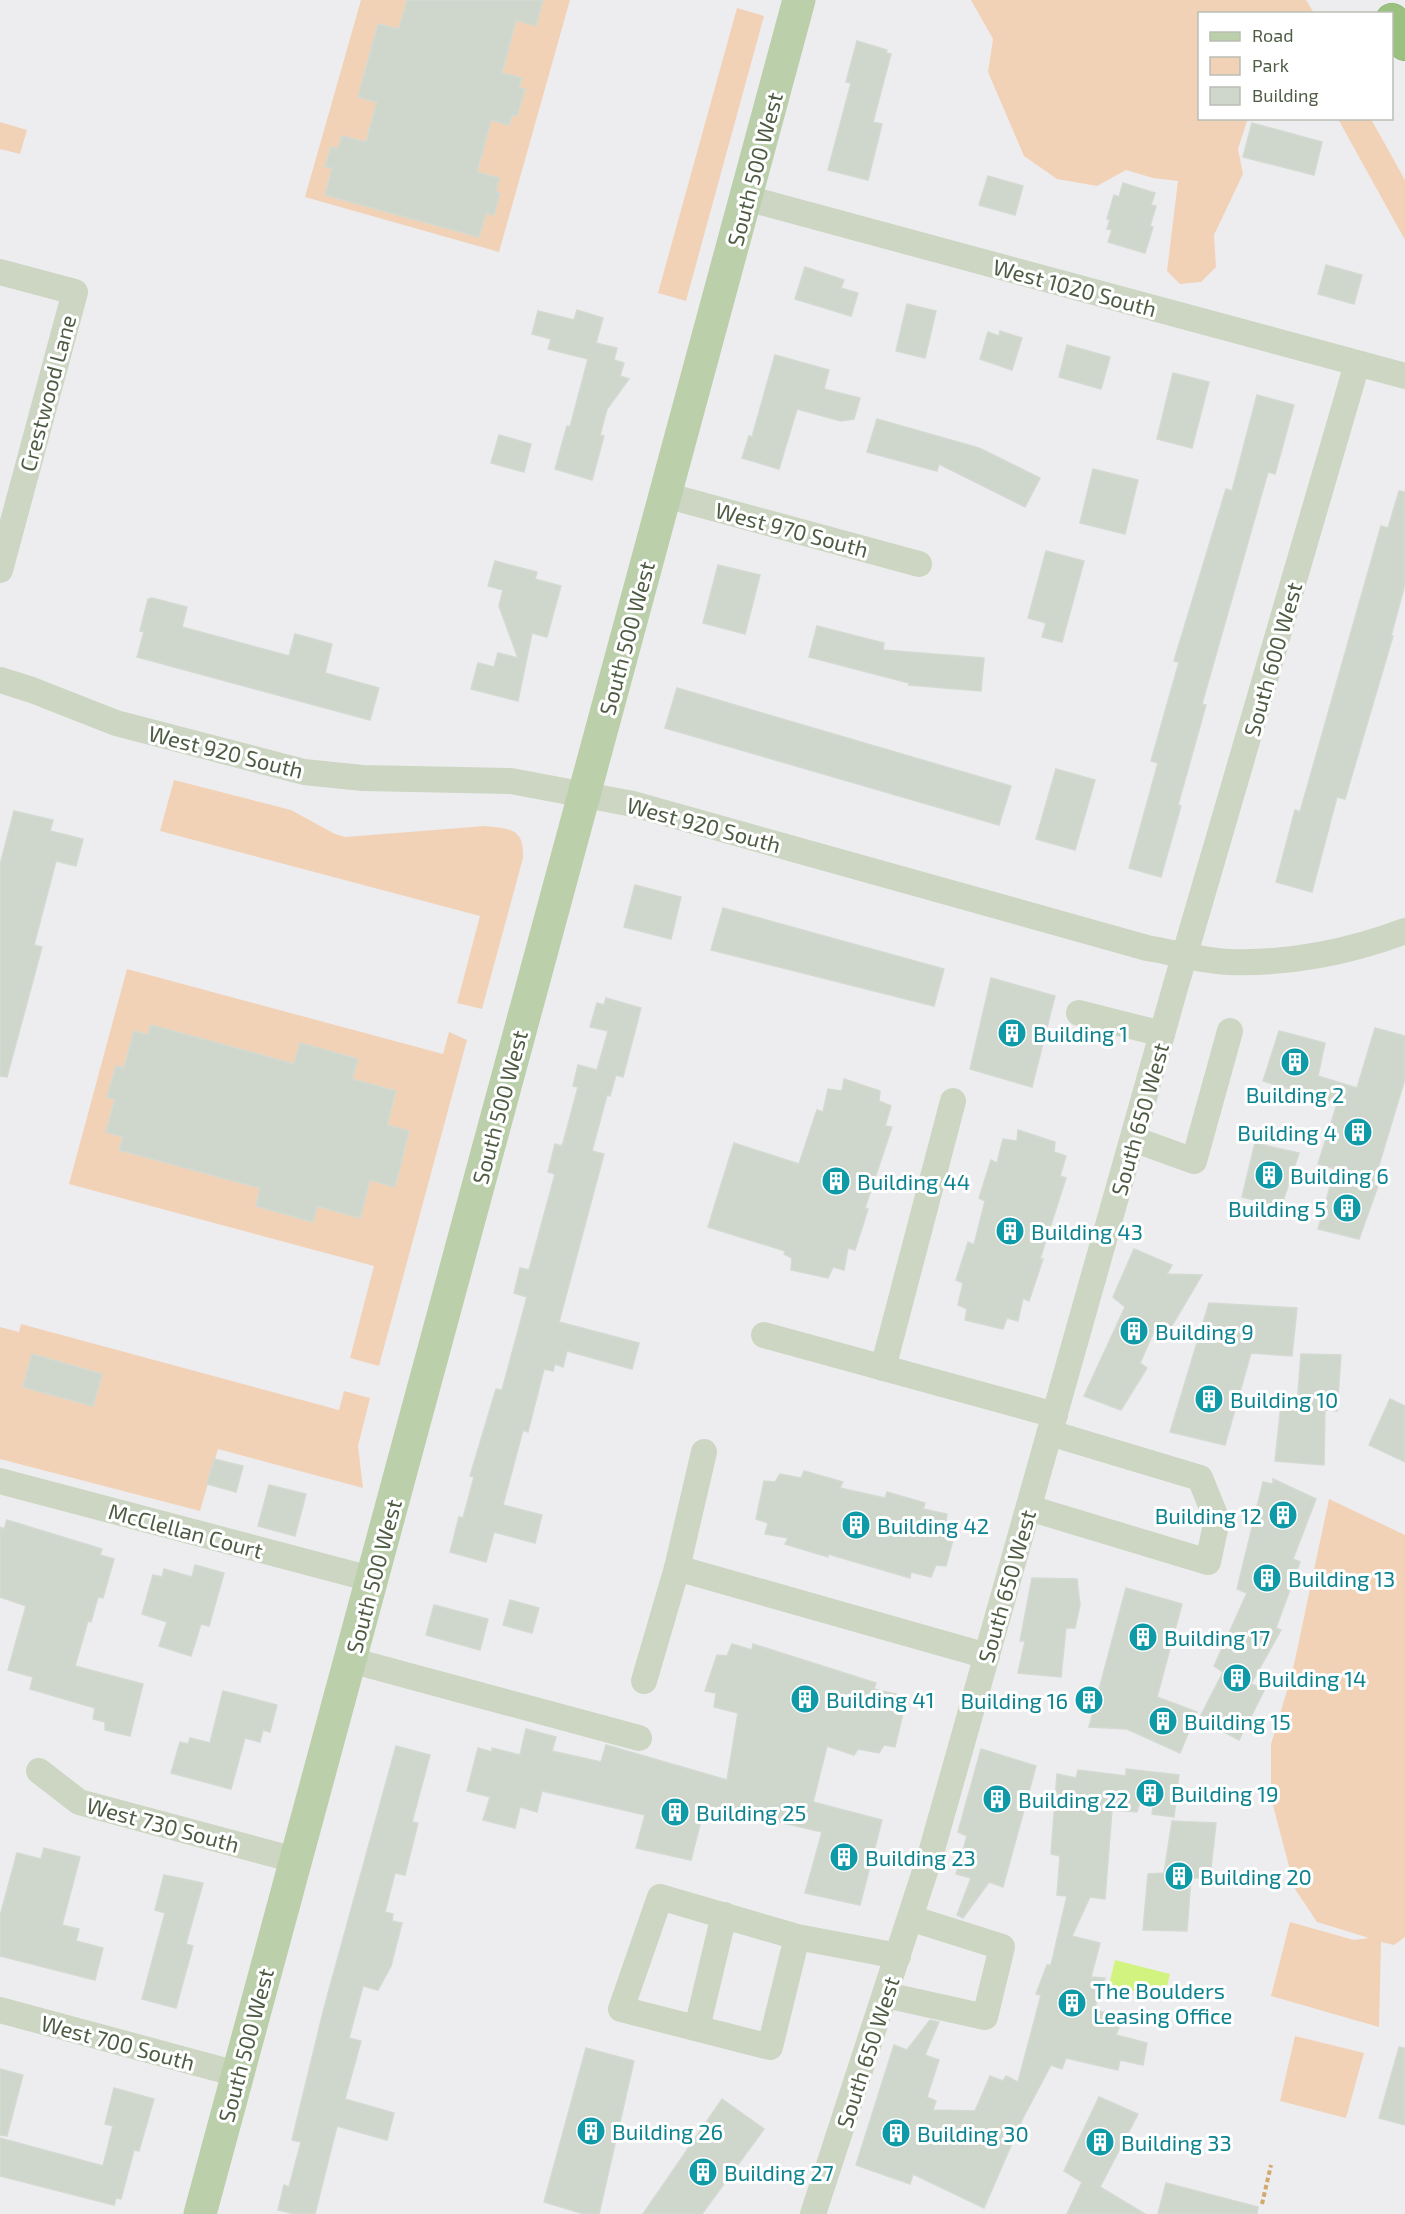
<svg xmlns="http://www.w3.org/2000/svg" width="1405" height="2214" font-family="'Exo 2',sans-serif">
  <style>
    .green { fill: #f2d2b7 }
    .water { fill: #d3f380 }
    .building { fill: #cfd6cc; stroke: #d3dad1; stroke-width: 1.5 }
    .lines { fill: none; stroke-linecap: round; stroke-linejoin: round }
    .highway-casing { stroke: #86ad6c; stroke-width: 34 }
    .path { stroke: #d3a86c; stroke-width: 4; stroke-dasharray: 4.5 3; stroke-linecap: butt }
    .minor { stroke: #ccd6c2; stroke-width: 26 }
    .major { stroke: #bacfaa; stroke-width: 33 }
    .highway { stroke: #9bc180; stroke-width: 33 }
    .labels { text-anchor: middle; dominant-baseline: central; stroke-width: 6; stroke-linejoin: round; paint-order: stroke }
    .street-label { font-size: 22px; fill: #4f5c44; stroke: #fff }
    .culture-label { font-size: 22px; fill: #0d838f; stroke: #fff; text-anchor: start }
  </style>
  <rect width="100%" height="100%" fill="#ededf0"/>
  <!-- green -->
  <g class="green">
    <path d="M361 0H570L499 252 305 197Z"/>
    <path d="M971 0H1306L1314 13 1200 14V118L1255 119 1247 121 1238 149 1243 174 1214 235 1216 267 1201 282 1180 284 1167 271 1178 181 1153 178 1126 170 1097 186 1057 179 1024 156 988 72 993 39Z"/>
    <path d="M737 8 764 16 686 301 658 293Z"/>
    <path d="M1338 119H1371L1405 180V240Z"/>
    <path d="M0 122 27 130 20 154 0 149Z"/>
    <path d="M174 780 291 810 335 834 345 837 485 826C511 829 524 828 523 858L482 1009 457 1003 480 916 160 831Z"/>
    <path d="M127 969 443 1054 449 1032 467 1040 379 1366 350 1358 374 1266 69 1184Z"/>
    <path d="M21 1324 339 1410 344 1391 370 1398 358 1446 363 1488 218 1449 200 1511 0 1459V1327L19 1332Z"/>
    <path d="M1329 1499 1405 1535V1937L1394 1945 1381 1942 1379 2027 1271 1996 1290 1922 1354 1940 1369 1938 1317 1922 1295 1889 1271 1798V1744L1292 1674Z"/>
    <path d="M1295 2036 1364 2053 1346 2118 1280 2101Z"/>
  </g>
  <!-- water -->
  <path class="water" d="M1115 1960 1170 1974 1164 1999 1109 1985Z"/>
  <!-- building -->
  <g class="building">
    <path d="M407 0H543L536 26 516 20 502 73 522 78 519 88 525 89 517 116 512 115 509 125 491 120 477 172 499 178 496 192 500 193 494 215 486 213 479 237 325 195 332 168 325 167 331 147 338 149 342 136 366 142 377 102 358 97 378 24 399 29Z"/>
    <path d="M857 41 887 50 886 53 891 54 873 122 882 124 868 180 828 170 851 83 846 82Z"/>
    <path d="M1252 123 1322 142 1314 175 1243 157Z"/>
    <path d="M988 176 1023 186 1015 215 979 205Z"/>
    <path d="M1123 183 1155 193 1151 205 1156 206 1150 226 1153 227 1145 253 1108 242 1112 230 1107 229 1110 220 1107 219 1114 195 1119 197Z"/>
    <path d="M1326 265 1362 275 1354 304 1318 294Z"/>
    <path d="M805 267 844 280 841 288 858 293 851 316 795 299Z"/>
    <path d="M907 304 936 311 925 358 896 351Z"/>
    <path d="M577 310 603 318 596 343 617 348 614 360 624 363 620 376 629 379 607 409 600 435 604 436 592 480 555 469 567 426 570 427 588 359 548 349 551 339 532 334 538 311 574 320Z"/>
    <path d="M1000 331 1022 338 1012 370 980 359 988 332 999 336Z"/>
    <path d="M1067 345 1110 357 1101 389 1059 377Z"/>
    <path d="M775 355 829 370 824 389 860 398 854 419 841 421 797 409 779 469 742 458 749 436 752 437Z"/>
    <path d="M1173 373 1209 382 1192 448 1157 439Z"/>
    <path d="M1257 395 1294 405 1275 474 1268 472 1202 704 1206 705 1178 805 1181 806 1161 877 1129 868 1158 763 1151 761 1179 662 1174 661 1226 489 1232 491Z"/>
    <path d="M877 419 979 448 1040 478 1025 507 939 464 937 471 867 452Z"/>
    <path d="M499 435 531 444 524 472 491 463Z"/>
    <path d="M1093 469 1138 480 1125 534 1080 523Z"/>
    <path d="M1399 491 1405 492V584L1391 636H1393L1345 799 1337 797 1312 892 1276 882 1295 810 1300 812 1381 526 1388 528Z"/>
    <path d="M1046 551 1084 561 1062 642 1042 637 1046 623 1028 618Z"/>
    <path d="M495 561 537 572 535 579 561 586 547 637 532 633 518 701 471 689 478 663 494 667 498 653 518 658 499 606 503 590 488 586Z"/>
    <path d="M718 565 760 575 745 634 703 623Z"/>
    <path d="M152 598 187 607 182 627 289 656 295 634 332 644 325 673 379 688 370 720 137 657 144 632 140 631 148 599Z"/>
    <path d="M817 626 884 643 883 650 984 658 981 691 909 685V683L809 657Z"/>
    <path d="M677 688 1011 786 999 825 665 728Z"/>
    <path d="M1056 769 1095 780 1075 850 1036 839Z"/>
    <path d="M14 811 53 820 50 831 83 839 76 866 56 861 34 945 42 947 7 1077 0 1076V865Z"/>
    <path d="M635 885 681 897 671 939 624 927Z"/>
    <path d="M723 908 944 969 934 1006 711 950Z"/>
    <path d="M991 978 1055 996 1032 1087 970 1069Z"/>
    <path d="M606 998 641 1008 623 1077 616 1075 610 1096 607 1095 592 1151 604 1154 559 1322 639 1343 632 1369 567 1351 563 1367 555 1364 553 1371 544 1369 528 1432 523 1430 503 1505 542 1515 535 1543 494 1532 486 1562 450 1552 459 1517 463 1518 474 1477 470 1476 496 1389 502 1390 527 1297 514 1293 520 1268 529 1270 555 1174 548 1172 555 1144 561 1146 563 1143 578 1087 573 1086 578 1065 597 1070 608 1031 590 1027 597 1003 604 1005Z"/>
    <path d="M151 1025 294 1064 300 1043 358 1059 352 1079 396 1091 387 1125 409 1131 395 1187 370 1180 360 1218 317 1206 313 1222 256 1206 260 1188 119 1150 123 1137 106 1132 115 1099 107 1097 116 1066 124 1068 134 1031 148 1035Z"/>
    <path d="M1375 1028 1405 1036V1079L1373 1185 1378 1186 1359 1239 1318 1229 1335 1169 1318 1164 1337 1104 1263 1081 1279 1031 1325 1043 1318 1076 1357 1088Z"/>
    <path d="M844 1079 880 1091 879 1101 891 1106 885 1126 892 1127 865 1208 868 1209 855 1250 848 1248 844 1270 833 1267 828 1278 791 1270 792 1258 784 1254 785 1251 708 1227 734 1143 799 1164 817 1110 823 1112 828 1089 842 1091Z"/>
    <path d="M1018 1130 1055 1142 1054 1152 1066 1156 1060 1176 1066 1178 1040 1259H1043L1029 1301 1023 1298 1018 1321 1007 1318 1003 1329 965 1320 967 1309 958 1305 963 1283 956 1280 968 1242 974 1245 985 1201 979 1198 991 1160 997 1163 1003 1139 1017 1141Z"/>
    <path d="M1255 1143 1299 1153 1281 1207 1242 1197Z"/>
    <path d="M1134 1249 1172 1265 1167 1274 1202 1275 1170 1329 1156 1327 1140 1363 1147 1368 1121 1410 1084 1396 1125 1307 1113 1297Z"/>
    <path d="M1209 1303 1297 1308 1292 1356 1251 1353 1225 1445 1170 1432Z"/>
    <path d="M32 1354 102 1374 93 1406 23 1387Z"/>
    <path d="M1301 1354 1341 1355 1337 1411 1325 1410 1324 1465 1275 1461 1281 1405H1297Z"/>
    <path d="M1390 1399 1405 1406V1462L1369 1445Z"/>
    <path d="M214 1459 243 1466 236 1492 207 1484Z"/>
    <path d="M804 1471 843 1482 840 1488 885 1498 887 1492 925 1503 923 1509 947 1514 945 1528 956 1529 946 1566 936 1565 931 1577 911 1572 910 1578 828 1554V1557L785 1544 788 1538 765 1534 768 1523 756 1519 764 1481 775 1482 780 1474 801 1478Z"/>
    <path d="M1273 1479 1316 1499 1293 1559 1300 1562 1276 1628 1281 1630 1251 1684 1265 1689 1239 1740 1199 1719 1223 1672 1214 1666 1247 1593 1237 1589 1263 1482 1273 1484Z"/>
    <path d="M269 1485 306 1494 295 1536 258 1526Z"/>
    <path d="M7 1520 102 1549 100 1555 114 1559 103 1598 98 1597 91 1622 88 1621 75 1666 143 1684 130 1736 105 1730V1722L93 1719 95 1708 30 1689 33 1677 8 1670 26 1606 0 1597V1527L4 1529Z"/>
    <path d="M195 1565 224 1573 209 1626 201 1624 191 1656 159 1646 167 1622 142 1614 153 1575 162 1577 164 1569 192 1577Z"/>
    <path d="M1032 1578 1077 1579 1080 1605 1075 1628H1066L1061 1677 1018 1673 1025 1641H1020Z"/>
    <path d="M1126 1588 1182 1604 1157 1697 1197 1712 1180 1753 1127 1729 1089 1727Z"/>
    <path d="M510 1600 539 1608 532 1633 503 1625Z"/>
    <path d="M434 1605 488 1619 480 1650 426 1635Z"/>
    <path d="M732 1644 752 1650 753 1644 876 1683 874 1689 896 1694 893 1705 904 1709 895 1747 884 1745 879 1753 858 1749 854 1755 827 1746 813 1802 882 1820 860 1905 805 1893 822 1832 705 1805 691 1860 636 1848 645 1815 542 1791 537 1812 520 1807 515 1828 483 1820 490 1797 467 1791 478 1748 492 1752V1748L520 1755 526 1729 556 1737 552 1751 601 1762 606 1745 727 1780 738 1713 714 1707 716 1693 705 1691 717 1655 727 1656Z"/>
    <path d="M223 1691 277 1705 270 1732 263 1730 260 1742 245 1738 231 1789 171 1773 180 1742 188 1744 190 1738 210 1743Z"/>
    <path d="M396 1746 430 1755 412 1822 418 1823 405 1875 395 1873 385 1912 393 1914 392 1921 402 1923 391 1966 378 1990 363 1986 349 2038 361 2041 345 2099 394 2113 387 2140 337 2126 315 2214H295L278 2210 284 2185 289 2187 301 2142 292 2140 324 2008Z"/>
    <path d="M981 1749 1036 1766 1003 1887 989 1882 963 1918 957 1915 971 1878 956 1874 967 1836 958 1832Z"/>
    <path d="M1126 1769 1179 1775 1174 1817 1152 1814 1154 1800 1141 1798 1137 1812 1112 1810 1105 1899 1090 1897 1072 1936 1100 1943 1091 1977 1105 1978 1094 2010 1123 2017 1116 2035 1147 2043 1143 2065 1120 2060 1118 2070 1066 2058 1062 2069 1051 2065 1023 2118 984 2208 913 2174 910 2184 856 2165 894 2045 907 2050 930 2020 939 2022 925 2055 939 2060 927 2097 936 2101 933 2110 975 2111 990 2076 1003 2081 1006 2076 1018 2082 1041 1995 1036 1994 1047 1965H1051L1067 1896 1057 1895 1060 1856 1051 1854 1057 1774 1076 1778 1078 1770 1126 1776Z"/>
    <path d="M1172 1821 1216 1823 1210 1878H1191L1187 1931 1143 1930 1148 1874 1164 1873Z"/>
    <path d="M44 1848 80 1857 62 1925 79 1929 76 1941 103 1948 95 1980 0 1956V1916L17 1853 41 1859Z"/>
    <path d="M164 1875 203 1883 186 1944 193 1946 176 2008 142 1999 165 1913 155 1910Z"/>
    <path d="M1399 2047 1405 2048V2125L1379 2118Z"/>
    <path d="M586 2048 634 2061 599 2214H584L544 2202Z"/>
    <path d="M0 2069 23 2075 7 2136 0 2135Z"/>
    <path d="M114 2088 154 2099 139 2151 134 2150 121 2199 116 2198 114 2205 0 2176V2138L103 2166 113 2126 105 2124Z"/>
    <path d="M1099 2097 1138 2114 1100 2187 1145 2214H1067L1082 2182 1064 2171Z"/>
    <path d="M722 2099 764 2129 702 2214H643Z"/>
    <path d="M1166 2183 1258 2207 1257 2214H1158Z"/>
  </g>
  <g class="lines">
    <!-- highway casing -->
    <g class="highway-casing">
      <path id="highway" d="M1392 20 1405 44"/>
    </g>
    <!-- path -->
    <path class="path" d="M1262 2204 1271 2165"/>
    <!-- minor -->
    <g class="minor">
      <path d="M746 198 1405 376"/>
      <path d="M0 272 75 292 0 570"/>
      <path d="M665 495 919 564"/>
      <path d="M0 680 32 690 116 723 304 772 363 778 511 781 633 804 1147 948C1173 952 1202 961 1229 962 1288 964 1350 952 1405 931"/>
      <path d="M1079 1013 1162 1034"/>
      <path d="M1133 1139 1194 1161 1230 1031"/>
      <path d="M764 1335 1055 1415"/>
      <path d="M883 1368 953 1101"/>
      <path d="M0 1481 371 1579"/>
      <path d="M1029 1508 1208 1562 1217 1520 1200 1478 1050 1433"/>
      <path d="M677 1568 704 1452"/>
      <path d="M350 1660 639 1738"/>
      <path d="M644 1681 677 1568 987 1656"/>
      <path d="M39 1771 79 1802 295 1860"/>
      <path d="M797 1937 660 1897 621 2009 770 2047 797 1937 898 1956"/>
      <path d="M886 1995 985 2017 1002 1947 910 1918"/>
      <path d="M0 2010 237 2074"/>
      <path d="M697 2028 724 1915"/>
      <path d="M813 2214 931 1853 1175 988 1357 364"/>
    </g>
    <!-- major -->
    <path class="major" d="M200 2214 799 0"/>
    <!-- highway -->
    <use href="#highway" class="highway"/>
  </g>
  <!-- icons -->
  <defs>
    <g id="building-disc" transform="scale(1.5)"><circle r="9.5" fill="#0f9aa8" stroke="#fff"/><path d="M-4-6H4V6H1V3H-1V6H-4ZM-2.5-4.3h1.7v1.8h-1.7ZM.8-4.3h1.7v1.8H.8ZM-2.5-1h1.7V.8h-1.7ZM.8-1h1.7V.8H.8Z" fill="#fff"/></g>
  </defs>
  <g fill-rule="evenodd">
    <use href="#building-disc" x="1012" y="1033"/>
    <use href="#building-disc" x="1295" y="1062"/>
    <use href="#building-disc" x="1358" y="1132"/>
    <use href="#building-disc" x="1269" y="1175"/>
    <use href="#building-disc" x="836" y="1181"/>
    <use href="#building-disc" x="1347" y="1208"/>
    <use href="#building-disc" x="1010" y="1231"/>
    <use href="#building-disc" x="1134" y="1331"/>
    <use href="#building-disc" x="1209" y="1399"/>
    <use href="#building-disc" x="1283" y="1515"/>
    <use href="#building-disc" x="856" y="1525"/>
    <use href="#building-disc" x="1267" y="1578"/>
    <use href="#building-disc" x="1143" y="1637"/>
    <use href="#building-disc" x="1237" y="1678"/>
    <use href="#building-disc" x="805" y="1699"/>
    <use href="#building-disc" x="1089" y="1700"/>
    <use href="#building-disc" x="1163" y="1721"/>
    <use href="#building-disc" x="1150" y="1793"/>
    <use href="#building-disc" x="997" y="1799"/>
    <use href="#building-disc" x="675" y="1812"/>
    <use href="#building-disc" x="844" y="1857"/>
    <use href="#building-disc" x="1179" y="1876"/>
    <use href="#building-disc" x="1072" y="2003"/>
    <use href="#building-disc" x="591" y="2131"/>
    <use href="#building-disc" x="896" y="2133"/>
    <use href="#building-disc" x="1100" y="2142"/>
    <use href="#building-disc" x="703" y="2172"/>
  </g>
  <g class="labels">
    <!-- street labels -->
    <g class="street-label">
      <text transform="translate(754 169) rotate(-75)">South 500 West</text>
      <text transform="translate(1075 287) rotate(15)">West 1020 South</text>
      <text transform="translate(47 393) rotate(-75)">Crestwood Lane</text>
      <text transform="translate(792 529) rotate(15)">West 970 South</text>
      <text transform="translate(626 638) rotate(-75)">South 500 West</text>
      <text transform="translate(1272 659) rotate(-74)">South 600 West</text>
      <text transform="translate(226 751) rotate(14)">West 920 South</text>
      <text transform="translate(704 824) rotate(15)">West 920 South</text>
      <text transform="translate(499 1107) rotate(-75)">South 500 West</text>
      <text transform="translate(1139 1119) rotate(-74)">South 650 West</text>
      <text transform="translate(186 1530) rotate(15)">McClellan Court</text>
      <text transform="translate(373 1576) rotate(-75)">South 500 West</text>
      <text transform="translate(1006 1586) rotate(-74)">South 650 West</text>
      <text transform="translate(163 1824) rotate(15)">West 730 South</text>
      <text transform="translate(118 2042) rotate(15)">West 700 South</text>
      <text transform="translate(245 2045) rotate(-75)">South 500 West</text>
      <text transform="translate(867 2052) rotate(-72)">South 650 West</text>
    </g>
    <!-- culture labels -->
    <g class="culture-label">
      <text x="1033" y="1033">Building 1</text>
      <text x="1295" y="1094" text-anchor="middle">Building 2</text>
      <text x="1337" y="1132" text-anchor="end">Building 4</text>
      <text x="1290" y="1175">Building 6</text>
      <text x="857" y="1181">Building 44</text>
      <text x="1326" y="1208" text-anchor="end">Building 5</text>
      <text x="1031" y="1231">Building 43</text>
      <text x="1155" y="1331">Building 9</text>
      <text x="1230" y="1399">Building 10</text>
      <text x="1262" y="1515" text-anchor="end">Building 12</text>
      <text x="877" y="1525">Building 42</text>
      <text x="1288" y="1578">Building 13</text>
      <text x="1164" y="1637">Building 17</text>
      <text x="1258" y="1678">Building 14</text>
      <text x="826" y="1699">Building 41</text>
      <text x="1068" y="1700" text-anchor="end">Building 16</text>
      <text x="1184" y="1721">Building 15</text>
      <text x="1171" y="1793">Building 19</text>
      <text x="1018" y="1799">Building 22</text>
      <text x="696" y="1812">Building 25</text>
      <text x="865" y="1857">Building 23</text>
      <text x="1200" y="1876">Building 20</text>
      <text x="1093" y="1990">The Boulders<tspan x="1093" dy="25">Leasing Office</tspan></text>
      <text x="612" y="2131">Building 26</text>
      <text x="917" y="2133">Building 30</text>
      <text x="1121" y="2142">Building 33</text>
      <text x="724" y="2172">Building 27</text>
    </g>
  </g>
  <!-- legend -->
  <rect x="1198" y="12" width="195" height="108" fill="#ffffff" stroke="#b9beb4" stroke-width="1.5"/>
  <rect x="1210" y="32" width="30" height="9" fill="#bacfaa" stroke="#b9beb4" stroke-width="1.5"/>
  <text x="1252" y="42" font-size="18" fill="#4f5c44">Road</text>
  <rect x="1210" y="57" width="30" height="18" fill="#f2d2b7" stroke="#b9beb4" stroke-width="1.5"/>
  <text x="1252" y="72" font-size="18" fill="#4f5c44">Park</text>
  <rect x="1210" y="87" width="30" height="18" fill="#cfd6cc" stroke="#b9beb4" stroke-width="1.5"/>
  <text x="1252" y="102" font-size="18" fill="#4f5c44">Building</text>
</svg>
